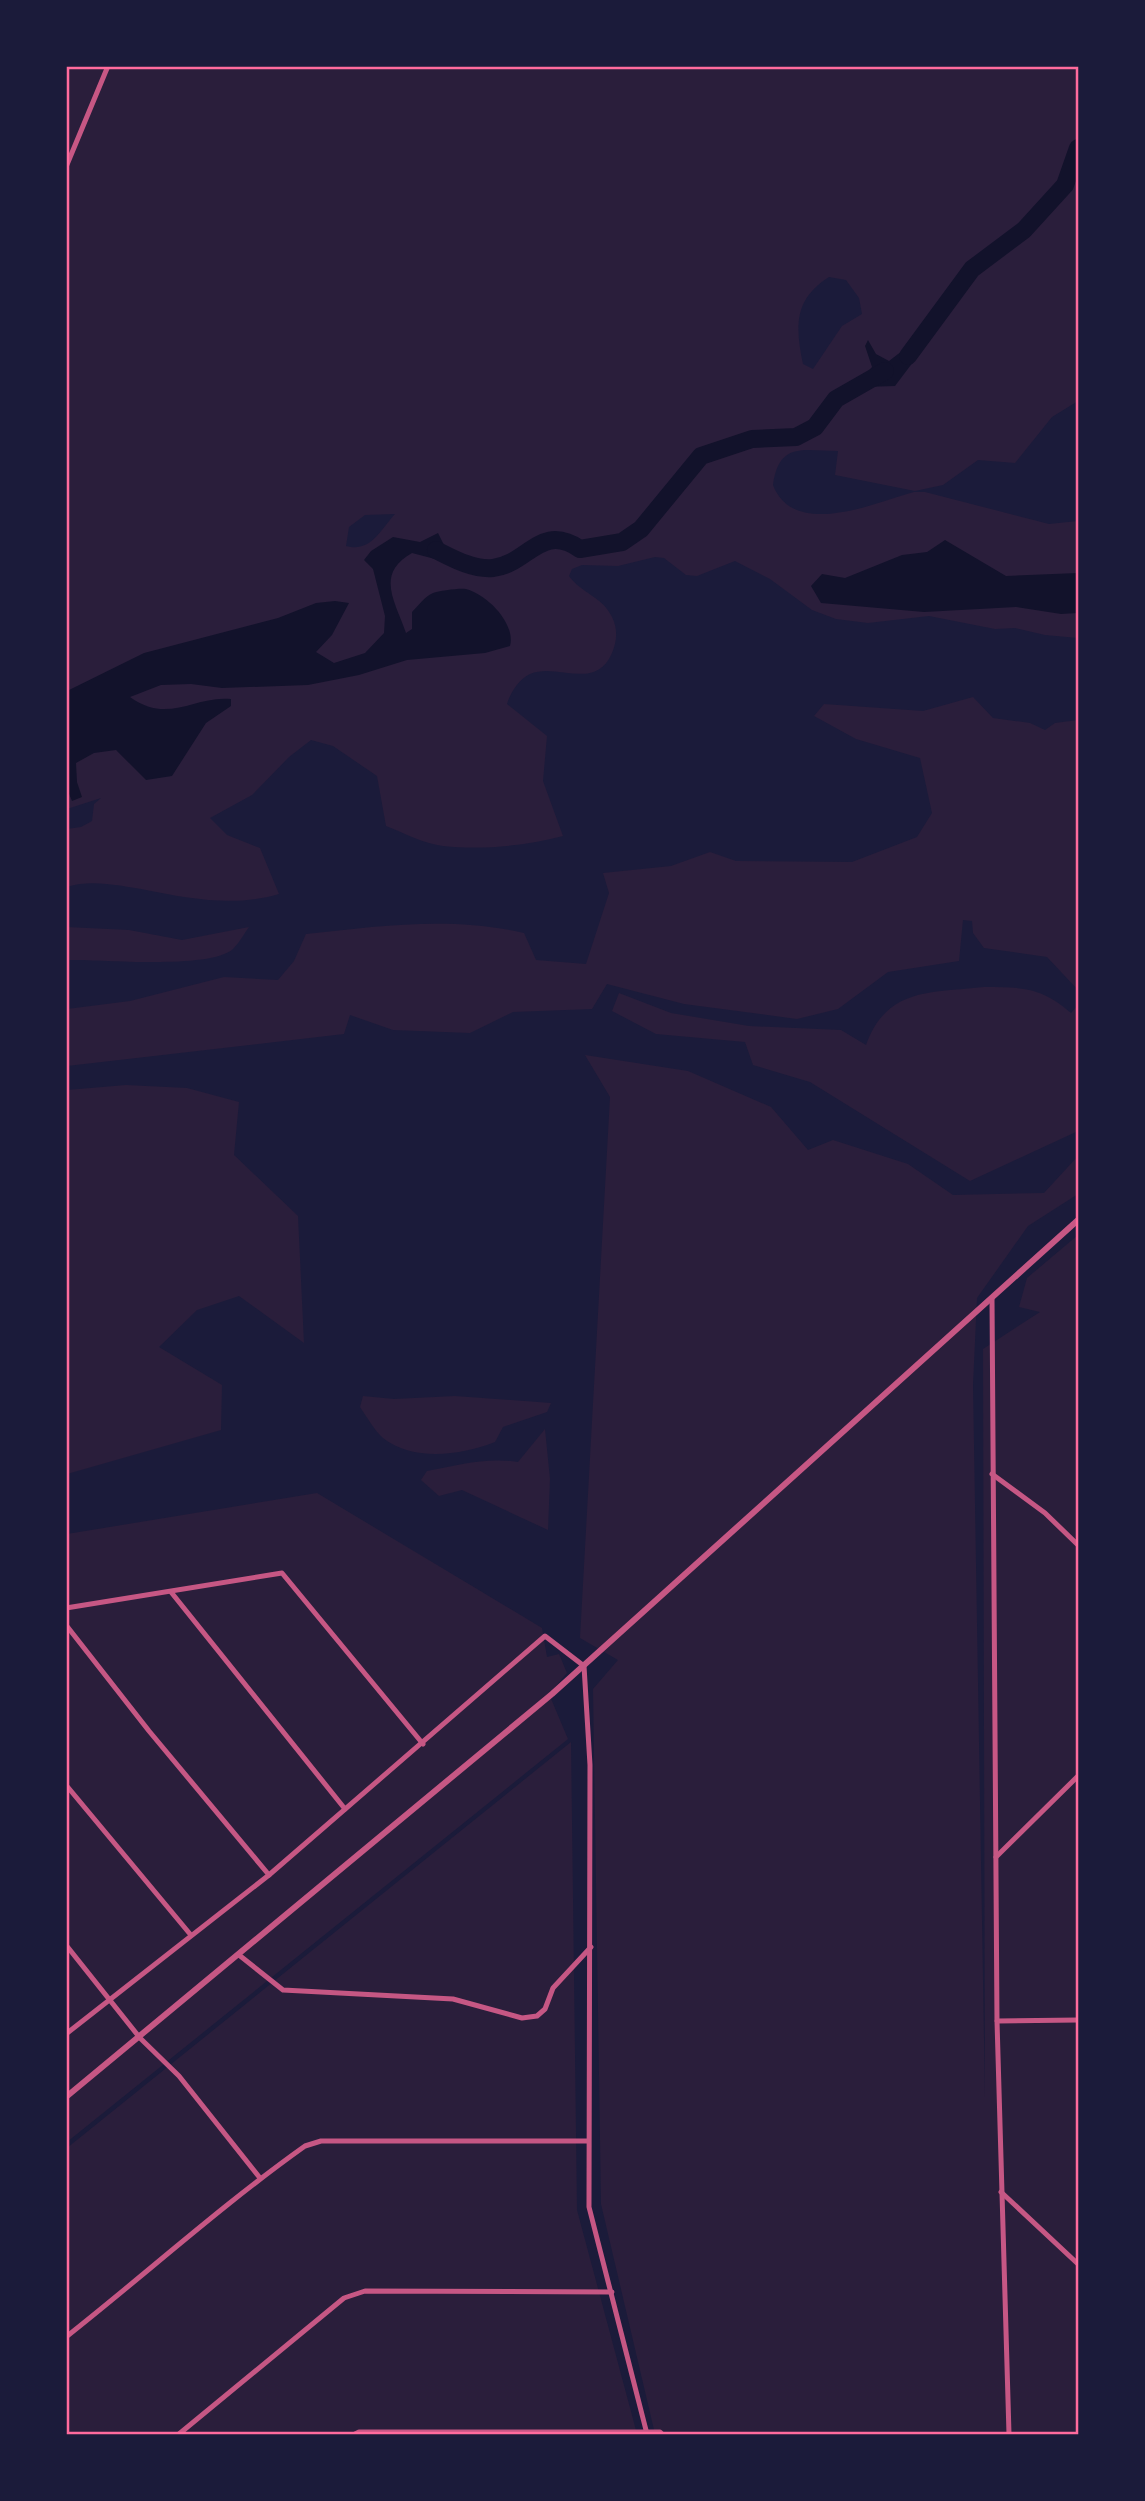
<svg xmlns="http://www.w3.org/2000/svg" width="1145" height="2501" font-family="'Crimson Pro',serif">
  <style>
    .green { fill: #2a1e3b; fill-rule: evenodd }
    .water { fill: #12122b }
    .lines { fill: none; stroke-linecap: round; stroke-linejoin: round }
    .river { stroke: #12122b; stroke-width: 18 }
    .minor { stroke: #c65784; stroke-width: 5 }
    .tertiary { stroke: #c65784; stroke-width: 6 }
    .neatline { fill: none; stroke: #ff6b9d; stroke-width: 2.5 }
  </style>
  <rect width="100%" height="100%" fill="#1b1b3a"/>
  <!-- green -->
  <g class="green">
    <path d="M67 67H1078V401L1052 417 1015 463 978 460 943 485 915 491 835 475 838 451C804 451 779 441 773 485 794 540 877 502 914 492H925L1049 524 1078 521V638L1045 635 1015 628 995 629 929 616 868 623 836 619 812 610 770 579 735 561 697 576 686 575 664 558 655 557 618 566 582 565 572 569 569 576C581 593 603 597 612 617 618 629 617 641 612 653 595 692 557 662 530 674 519 679 510 693 507 704L547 736 543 781 563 836C525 846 483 850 443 846 425 844 404 833 386 826L377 776 333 746 311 740 289 757 252 795 210 818 227 835 260 848 279 894C235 907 191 899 146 890 122 886 91 879 67 887V829L81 827 92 821 94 804 101 798 67 809ZM829 277 846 280 859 298 862 314 842 326 813 369 803 364C795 326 794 299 829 277ZM395 514C381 529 371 553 346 546L349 527 365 515Z"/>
    <path d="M973 697 993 718 1030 723 1045 730 1055 723 1078 720V990L1047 957 984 948 973 933 972 921 963 920 959 961 888 972 838 1009 797 1019 684 1004 607 984 592 1009 513 1012 470 1033 393 1030 350 1015 344 1034 67 1066V1009L130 1001 224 977 278 980 294 961 306 934C380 926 451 916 524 933L536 960 586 964 609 893 603 873 671 866 710 852 736 861 852 862 917 837 932 813 920 758 856 739 814 716 824 704 923 711Z"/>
    <path d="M66 927 129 930 182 940 249 927C244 934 239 943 233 949 209 970 100 959 67 960Z"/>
    <path d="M984 987C1021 987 1042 987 1071 1013L1078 1005V1131L970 1181 810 1082 753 1065 745 1042 656 1034 612 1011 619 993 671 1013 749 1026 841 1030 866 1045C887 987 931 993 984 987Z"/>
    <path d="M585 1055 688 1071 771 1107 808 1150 833 1140 908 1164 953 1195 1044 1193 1078 1156V1194L1028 1226 977 1298 973 1385 985 2099 983 1349 1040 1312 1019 1307 1027 1278 1078 1235V2434H655L601 2204 593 1689 618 1660 580 1638 610 1097Z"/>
    <path d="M126 1085 187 1088 239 1102 234 1155 298 1216 304 1343 239 1296 197 1310 159 1347 222 1385 221 1430 67 1474V1090Z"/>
    <path d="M363 1396 394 1399 455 1396 551 1403 547 1412 503 1427 495 1442C462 1455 413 1462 383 1438 374 1430 367 1417 360 1407Z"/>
    <path d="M545 1429 550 1479 548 1530 462 1490 439 1496 421 1480 427 1471C458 1465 487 1457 518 1462Z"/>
    <path d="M317 1493 542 1628 547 1657 559 1654 567 1673 549 1694 568 1739 67 2142V1534Z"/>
    <path d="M571 1742 577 2210 637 2434H67V2148Z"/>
  </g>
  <!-- water -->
  <g class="water">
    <path d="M920 337 929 341 895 386 864 387 862 378 872 367 865 346 868 340 876 354 889 361Z"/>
    <path d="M438 533 444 545 456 555 454 564 412 553C375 574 395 601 406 633L412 629V612C418 606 425 596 433 593 439 591 459 588 466 589 488 595 516 624 510 646L485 653 407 660 359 675 308 685 222 688 191 684 161 685 130 697C169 725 194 695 231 699V706L206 723 172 776 146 780 116 750 94 753 76 763 77 782 82 797 72 801 67 789V691L144 653 278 618 316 603 335 601 349 603 332 635 316 652 334 663 365 653 384 633 385 616 373 569 364 560 371 551 393 537 420 542Z"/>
    <path d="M945 540 1006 576 1078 573V613L1061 614 1016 607 924 612 821 603 811 586 822 574 845 578 902 555 927 552Z"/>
  </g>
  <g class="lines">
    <!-- river -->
    <g class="river">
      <path d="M908 356 972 269 1024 230 1065 185 1078 148"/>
      <path d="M436 550C452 558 473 570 493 568 528 564 541 522 580 549L622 542 641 529 701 456 752 439 796 437 815 427 836 399 885 371"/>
    </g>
    <!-- minor -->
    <g class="minor">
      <path d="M66 167 108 66"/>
      <path d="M992 1298 997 2021 1009 2434"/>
      <path d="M992 1474 1045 1513 1078 1545"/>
      <path d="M171 1592 345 1809"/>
      <path d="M66 1608 282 1573 423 1744"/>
      <path d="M66 1625 149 1731 269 1875"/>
      <path d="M66 1785 190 1934"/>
      <path d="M996 1857 1078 1776"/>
      <path d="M66 1945 140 2038 179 2076 260 2178"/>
      <path d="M239 1955 283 1990 453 1999 522 2018 537 2016 545 2009 553 1988 591 1947"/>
      <path d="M997 2021 1078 2020"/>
      <path d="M66 2034 269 1875 545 1636 584 1666 590 1765 589 2207 647 2434"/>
      <path d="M1001 2192 1078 2264"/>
      <path d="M66 2337C147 2273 222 2205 305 2146L321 2141H588"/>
      <path d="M179 2434 344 2298 365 2291 612 2292"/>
      <path d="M355 2434 359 2432H660L662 2434"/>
    </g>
    <!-- tertiary -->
    <path class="tertiary" d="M66 2097 552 1694 1078 1220"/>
  </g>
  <!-- border -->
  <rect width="1145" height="2501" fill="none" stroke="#1b1b3a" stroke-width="136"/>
  <rect x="68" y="68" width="1009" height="2365" class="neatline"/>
</svg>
